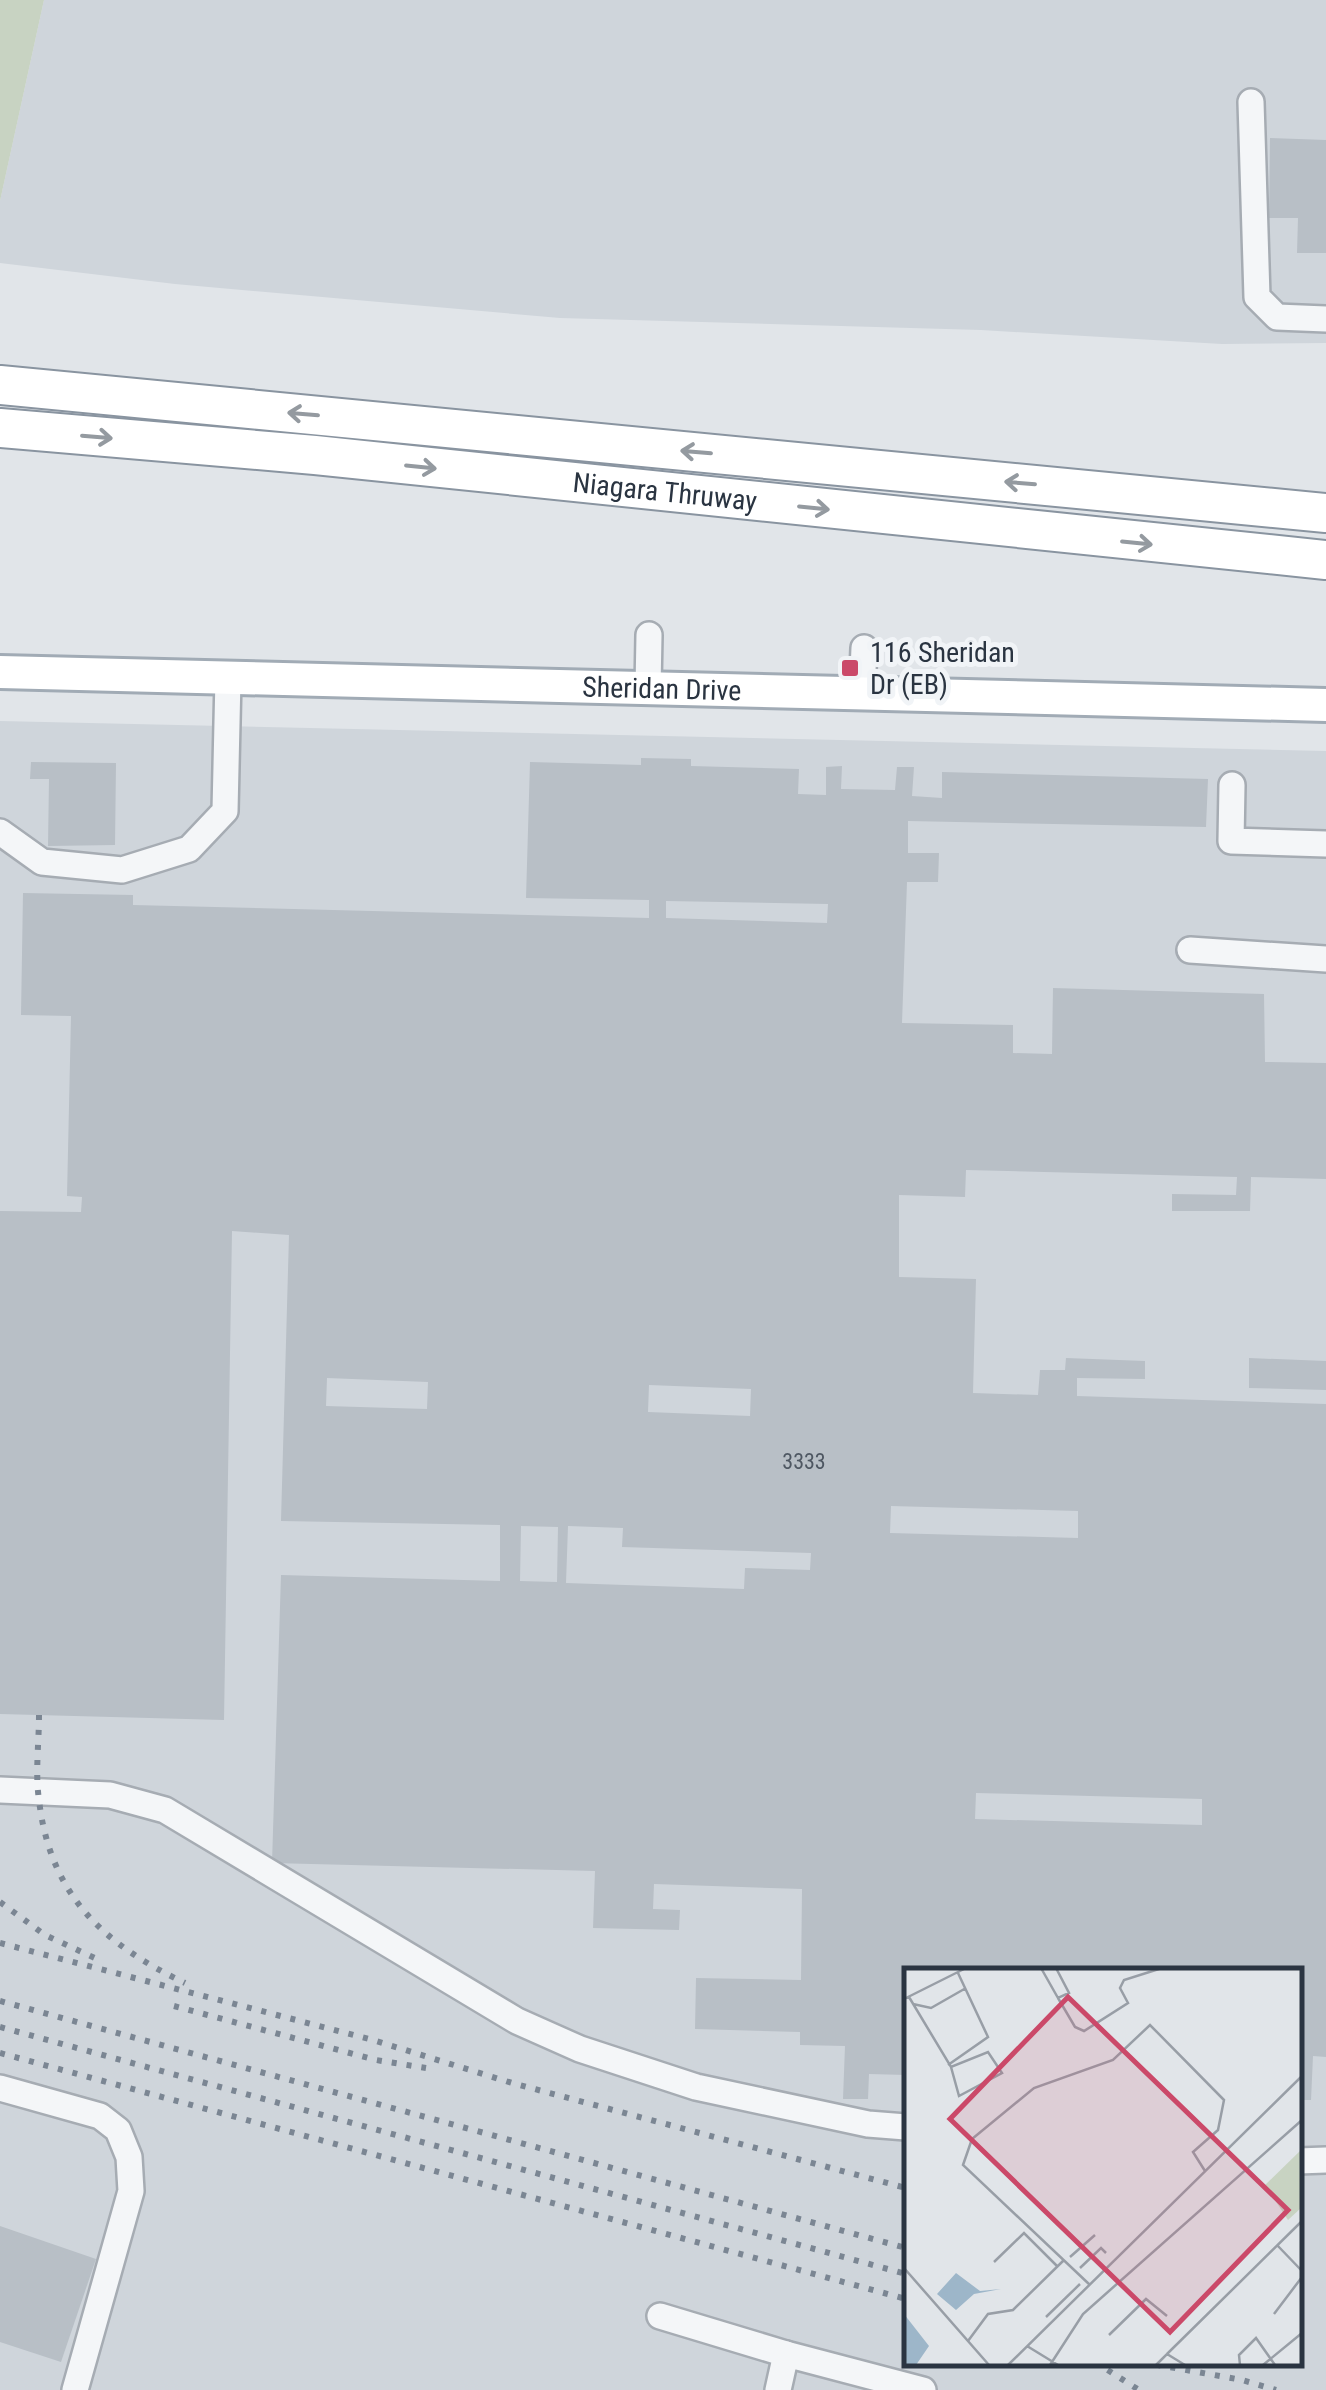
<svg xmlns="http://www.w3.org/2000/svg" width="1326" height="2390" font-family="'Roboto Condensed',sans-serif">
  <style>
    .built { fill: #cfd5db; fill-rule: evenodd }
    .green { fill: #c8d3c2 }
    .building { fill: #b8bfc6; fill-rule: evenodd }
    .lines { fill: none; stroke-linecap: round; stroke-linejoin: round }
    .minor-casing { stroke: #a6acb3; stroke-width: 30 }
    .major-casing { stroke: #a1abb5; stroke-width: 38 }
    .highway-casing { stroke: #8994a0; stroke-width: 42 }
    .minor { stroke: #f4f6f8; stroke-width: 25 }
    .major { stroke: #fff; stroke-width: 32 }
    .highway { stroke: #fff; stroke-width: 38 }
    .rail { stroke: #7b8693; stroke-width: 6; stroke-dasharray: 5 10; stroke-linecap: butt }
    .oneway { stroke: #949aa0 }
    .poi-dot { fill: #cb4969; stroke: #f1f4f7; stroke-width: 4 }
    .labels { text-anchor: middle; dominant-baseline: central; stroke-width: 10; stroke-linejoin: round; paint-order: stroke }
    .number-label { font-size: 22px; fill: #4e5762 }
    .street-label { font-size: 28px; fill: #2a3441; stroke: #f1f4f7 }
    .poi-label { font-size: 28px; fill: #2a3441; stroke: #f1f4f7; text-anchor: start }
    .inset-road { fill: none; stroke: #989ea6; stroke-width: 2.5 }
    .view { fill: #cb4969; fill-opacity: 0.15; stroke: #cb4969; stroke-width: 5 }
    .inset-edge { fill: none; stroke: #2a3441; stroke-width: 5 }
  </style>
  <rect width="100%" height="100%" fill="#e1e5e9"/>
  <!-- built -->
  <g class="built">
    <path d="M44 0H1326V343L1222 344 981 330 560 318 175 284 0 263V201Z"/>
    <path d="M0 721 1326 751V2390H0ZM906 1970H1298V2362H906Z"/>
  </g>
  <!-- green -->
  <path class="green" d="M0 0H44L0 201Z"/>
  <!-- building -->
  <g class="building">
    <path d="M1270 138 1326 140V253H1297L1298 218H1269Z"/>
    <path d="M641 758 691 759V766L799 769 798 794 826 795V767L842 766 841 789 895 790 897 767H914L912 796 942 798V772L1208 779 1206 827 908 821V853H939L938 882H907L902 1023 1013 1025V1053L1052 1054 1053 988 1264 994 1265 1062 1326 1063V1179L1251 1177 1250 1211H1172V1194L1236 1195 1237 1177 966 1170 965 1197 899 1195V1277L976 1279 973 1393 1038 1395 1040 1370H1065L1066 1358 1145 1361V1379L1077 1378V1396L1326 1404V2057L1313 2056 1311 2100H1298V1970H906V2075L869 2074 868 2099H843L845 2046 800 2045V2032L695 2029 696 1978 801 1980 802 1889 654 1884 653 1909 680 1910 679 1930 593 1928 595 1871 272 1863 281 1575 500 1581V1525L281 1521 289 1235 232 1231 224 1720 0 1714V1211L81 1212 82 1197 67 1196 71 1016 21 1015 23 893 133 895V905L649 918V900L526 898 530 762 641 765ZM666 901 828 904 827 923 666 918ZM327 1378 428 1382 427 1409 326 1406ZM649 1385 751 1389 750 1416 648 1412ZM891 1506 1078 1511V1538L890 1533ZM521 1526 558 1527 557 1582 520 1581ZM568 1526 623 1528 622 1547 811 1553 810 1570 745 1568 744 1589 566 1583ZM976 1793 1202 1799V1825L975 1819Z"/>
    <path d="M31 762 116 763 115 845 48 846 49 779H30Z"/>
    <path d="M1249 1358 1326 1361V1390L1249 1388Z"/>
    <path d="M0 2226 96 2259 61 2362 0 2342Z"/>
  </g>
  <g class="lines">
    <!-- minor casing -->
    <g class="minor-casing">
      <g id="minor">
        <path d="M1251 102 1257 297 1277 317 1326 319"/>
        <path d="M648 688 649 635"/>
        <path d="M862 693 864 648"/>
        <path d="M1232 785 1231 841 1326 844"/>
        <path d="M0 832 42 862 122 870 189 849 225 811 228 678"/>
        <path d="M1190 950 1326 959"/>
        <path d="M0 1790 110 1795 165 1810 517 2021 580 2049 696 2087 868 2124 906 2127"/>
        <path d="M0 2088 100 2116 118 2130 129 2157 131 2191 75 2390"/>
        <path d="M1298 2161 1326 2160"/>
        <path d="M660 2316 786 2354"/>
        <path d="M778 2390 786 2354 923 2390"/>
      </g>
    </g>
    <!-- major casing -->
    <g class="major-casing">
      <g id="major">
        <path id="s1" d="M0 672 1326 705"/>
      </g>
    </g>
    <!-- highway casing -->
    <g class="highway-casing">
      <g id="highway">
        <path d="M0 385 1326 513"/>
        <path id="s2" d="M0 428 315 455 1326 560"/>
      </g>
    </g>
    <!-- minor -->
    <use href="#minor" class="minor"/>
    <!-- major -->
    <use href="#major" class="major"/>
    <!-- highway -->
    <use href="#highway" class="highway"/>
    <!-- rail -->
    <g class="rail">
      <path d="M39 1715C39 1743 35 1773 39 1800 50 1895 103 1944 185 1983"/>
      <path d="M0 1902 45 1935 97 1959"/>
      <path d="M0 1943 373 2040 512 2083 906 2188"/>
      <path d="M0 2001 906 2248"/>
      <path d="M174 2006 376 2060 426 2068"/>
      <path d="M0 2027 906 2274"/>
      <path d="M0 2053 906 2299"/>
      <path d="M1095 2362 1139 2390"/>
      <path d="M1141 2362 1242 2380 1276 2390"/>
    </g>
  </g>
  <!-- one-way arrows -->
  <defs><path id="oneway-shaft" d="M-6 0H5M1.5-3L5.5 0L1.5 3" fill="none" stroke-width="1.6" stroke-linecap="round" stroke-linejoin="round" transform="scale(2.5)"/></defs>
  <g class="oneway">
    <use href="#oneway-shaft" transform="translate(303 414) rotate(-175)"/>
    <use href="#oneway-shaft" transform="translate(97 437) rotate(5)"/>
    <use href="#oneway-shaft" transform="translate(696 452) rotate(-175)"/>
    <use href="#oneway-shaft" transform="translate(421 467) rotate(6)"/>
    <use href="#oneway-shaft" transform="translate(1020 483) rotate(-175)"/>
    <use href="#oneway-shaft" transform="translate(814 508) rotate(6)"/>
    <use href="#oneway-shaft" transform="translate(1137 543) rotate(6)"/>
  </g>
  <!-- markers -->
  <rect class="poi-dot" x="840" y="658" width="20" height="20" rx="5"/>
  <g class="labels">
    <!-- number labels -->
    <g class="number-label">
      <text x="804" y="1461">3333</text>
    </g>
    <!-- street labels -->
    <g class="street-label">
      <text stroke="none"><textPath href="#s2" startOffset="668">Niagara Thruway</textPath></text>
      <text stroke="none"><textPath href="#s1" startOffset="662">Sheridan Drive</textPath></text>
    </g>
    <!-- poi labels -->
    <g class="poi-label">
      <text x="870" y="652">116 Sheridan<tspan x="870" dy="32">Dr (EB)</tspan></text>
    </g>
  </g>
  <!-- overview -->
  <g transform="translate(904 1968)">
    <rect width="398" height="398" fill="#e1e5e9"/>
    <path d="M397 182V240L384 252 361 217Z" fill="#c8d3c2"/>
    <path d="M52 305 76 323 97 321 70 326 52 342 33 326ZM0 346 25 378 12 397H0Z" fill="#9db6c9"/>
    <path class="inset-road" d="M137 0 154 30 165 25 152 0M5 29 47 99 84 84 98 105 55 128 47 99M154 30 171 59 180 63 224 35 216 20 220 12 258 0M0 31 62 0M9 36 27 40 62 20M44 97 84 69 54 5M373 277 398 303M166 289 191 267M90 294 120 265 153 298M0 300 85 397M176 300 197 280 202 285M186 317 59 197 68 171 130 120 209 92 246 57 320 132 314 162 289 184 301 203M370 346 398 309M142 349 176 316M205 367 242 331 263 348M64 373 84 346 109 342 160 292M123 378 154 397M263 386 398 253M104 397 398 108M146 397 179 346 398 152M252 397 263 386 281 397M336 397 335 387 352 370 371 397M359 397 398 365"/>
    <path class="view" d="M164 29 384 242 266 364 46 151Z"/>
    <rect width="398" height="398" class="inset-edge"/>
  </g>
</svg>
